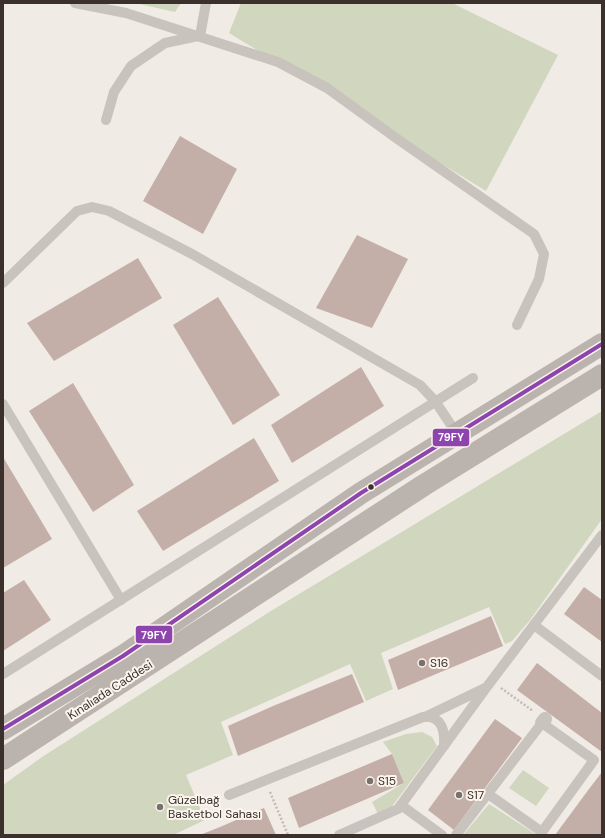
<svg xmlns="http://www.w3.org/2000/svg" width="605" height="838" font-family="'DM Sans',sans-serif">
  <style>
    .green { fill: #d1d6bf }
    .building { fill: #c3afa7 }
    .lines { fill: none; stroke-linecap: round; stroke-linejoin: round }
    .path { stroke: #c2bbb6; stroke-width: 2.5; stroke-dasharray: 2 2; stroke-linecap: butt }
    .service { stroke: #c9c3be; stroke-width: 10 }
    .pedestrian { stroke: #c9c3be; stroke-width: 14 }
    .secondary { stroke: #bab3ae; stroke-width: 22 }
    .bus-1-casing { stroke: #fbf5ee; stroke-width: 7 }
    .bus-1 { stroke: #8e44ad; stroke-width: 4 }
    .bus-dot { fill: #3b302b; stroke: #fbf5ee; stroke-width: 1.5 }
    .poi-dot { fill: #7a716c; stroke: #fbf5ee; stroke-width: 1.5 }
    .labels { text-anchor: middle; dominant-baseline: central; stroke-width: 4; stroke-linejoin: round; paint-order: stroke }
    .poi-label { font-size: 12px; fill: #3b302b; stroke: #fbf5ee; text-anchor: start }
    .street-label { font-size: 12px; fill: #3b302b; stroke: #fbf5ee }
    .line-badge { stroke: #fbf5ee; stroke-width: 1.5 }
    .badge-label { font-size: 11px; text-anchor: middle; font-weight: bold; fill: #fff }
  </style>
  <rect width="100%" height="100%" fill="#f0ebe5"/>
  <!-- green -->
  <g class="green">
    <path d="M135 3H181L175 12Z"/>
    <path d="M241 3H452L558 55 486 191 229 33Z"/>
    <path d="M602 411V519L530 620 512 641 505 644 489 607 381 653 393 689 366 701 350 664 221 722 233 755 186 775 205 820 173 835H3V785L42 757 266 614Z"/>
    <path d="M422 732 432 737 437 746 390 809 378 814 372 802 404 783 392 754 383 742 406 734Z"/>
    <path d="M523 770 549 788 536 806 509 788Z"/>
    <path d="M489 804 537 835H463Z"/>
  </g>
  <!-- building -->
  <g class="building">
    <path d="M180 136 237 169 203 234 143 201Z"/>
    <path d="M357 235 408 259 372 328 316 308Z"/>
    <path d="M138 258 162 298 54 361 27 323Z"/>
    <path d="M218 297 280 395 233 425 173 325Z"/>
    <path d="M361 367 384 406 292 463 271 425Z"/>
    <path d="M73 383 134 485 93 512 29 411Z"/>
    <path d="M254 438 279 481 163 551 137 511Z"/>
    <path d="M3 457 52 539 3 568Z"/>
    <path d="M24 580 51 620 3 651V593Z"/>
    <path d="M584 587 602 600V642L564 614Z"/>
    <path d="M491 616 503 646 398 690 388 660Z"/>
    <path d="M537 663 602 713V752L517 690Z"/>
    <path d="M352 674 364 702 238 756 228 726 273 706Z"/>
    <path d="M495 719 522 738 454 830 428 810Z"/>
    <path d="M392 754 404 783 299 828 288 798Z"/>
    <path d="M602 772V835H555L589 789Z"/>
    <path d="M264 808 276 835H200L220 827Z"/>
  </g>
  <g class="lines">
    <!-- path -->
    <g class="path">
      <path d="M501 688 533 711"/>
      <path d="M270 792 288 835"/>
    </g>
    <!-- service -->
    <g class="service">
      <path d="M75 3 126 13 278 62 327 88 396 138 534 234 544 254 539 279 517 325"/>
      <path d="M200 36 206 3"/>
      <path d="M106 120 114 92 131 66 165 43 198 36"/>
      <path d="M3 283 77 211 92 207 109 211 192 254 420 385 435 401 457 434"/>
      <path d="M3 404 121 600"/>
      <path d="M534 625 602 676"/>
      <path d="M3 674 473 378"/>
      <path d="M425 717 485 688"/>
      <path d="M229 795 423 717C442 715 445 731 444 746"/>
      <path d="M401 805 442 835"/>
      <path d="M339 835 398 809 486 688 602 535"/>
      <path d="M456 835 542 723 594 760 542 832 488 794"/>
    </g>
    <!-- pedestrian -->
    <path class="pedestrian" d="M542 723 545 719"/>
    <!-- secondary -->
    <g class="secondary">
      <path d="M3 729 123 656 361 493 602 344"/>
      <path d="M3 759 424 485 602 375"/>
    </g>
    <!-- bus-1 casing -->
    <g class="bus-1-casing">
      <path id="bus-1" d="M3 729 123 656 361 493 602 344"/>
    </g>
    <!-- bus-1 -->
    <use href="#bus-1" class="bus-1"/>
  </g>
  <!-- markers -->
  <circle class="bus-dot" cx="371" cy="487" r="3.5"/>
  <g class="poi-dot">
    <circle cx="422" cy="663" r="4"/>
    <circle cx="370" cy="781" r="4"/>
    <circle cx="459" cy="795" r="4"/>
    <circle cx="160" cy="807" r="4"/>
  </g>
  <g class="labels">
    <!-- poi labels -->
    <g class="poi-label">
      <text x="430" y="663">S16</text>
      <text x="378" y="781">S15</text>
      <text x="467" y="795">S17</text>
      <text x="168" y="800">Güzelbağ<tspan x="168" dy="14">Basketbol Sahası</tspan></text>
    </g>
    <!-- street labels -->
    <g class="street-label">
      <text transform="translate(110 690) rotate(-33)">Kınalıada Caddesi</text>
    </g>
  </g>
  <g class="line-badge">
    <rect x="432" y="428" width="38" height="19" rx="4" fill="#8e44ad"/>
    <rect x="135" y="625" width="38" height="19" rx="4" fill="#8e44ad"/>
  </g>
  <g class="badge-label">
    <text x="451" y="441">79FY</text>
    <text x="154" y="639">79FY</text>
  </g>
  <!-- border -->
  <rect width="605" height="838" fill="none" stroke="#3b302b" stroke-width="8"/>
</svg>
